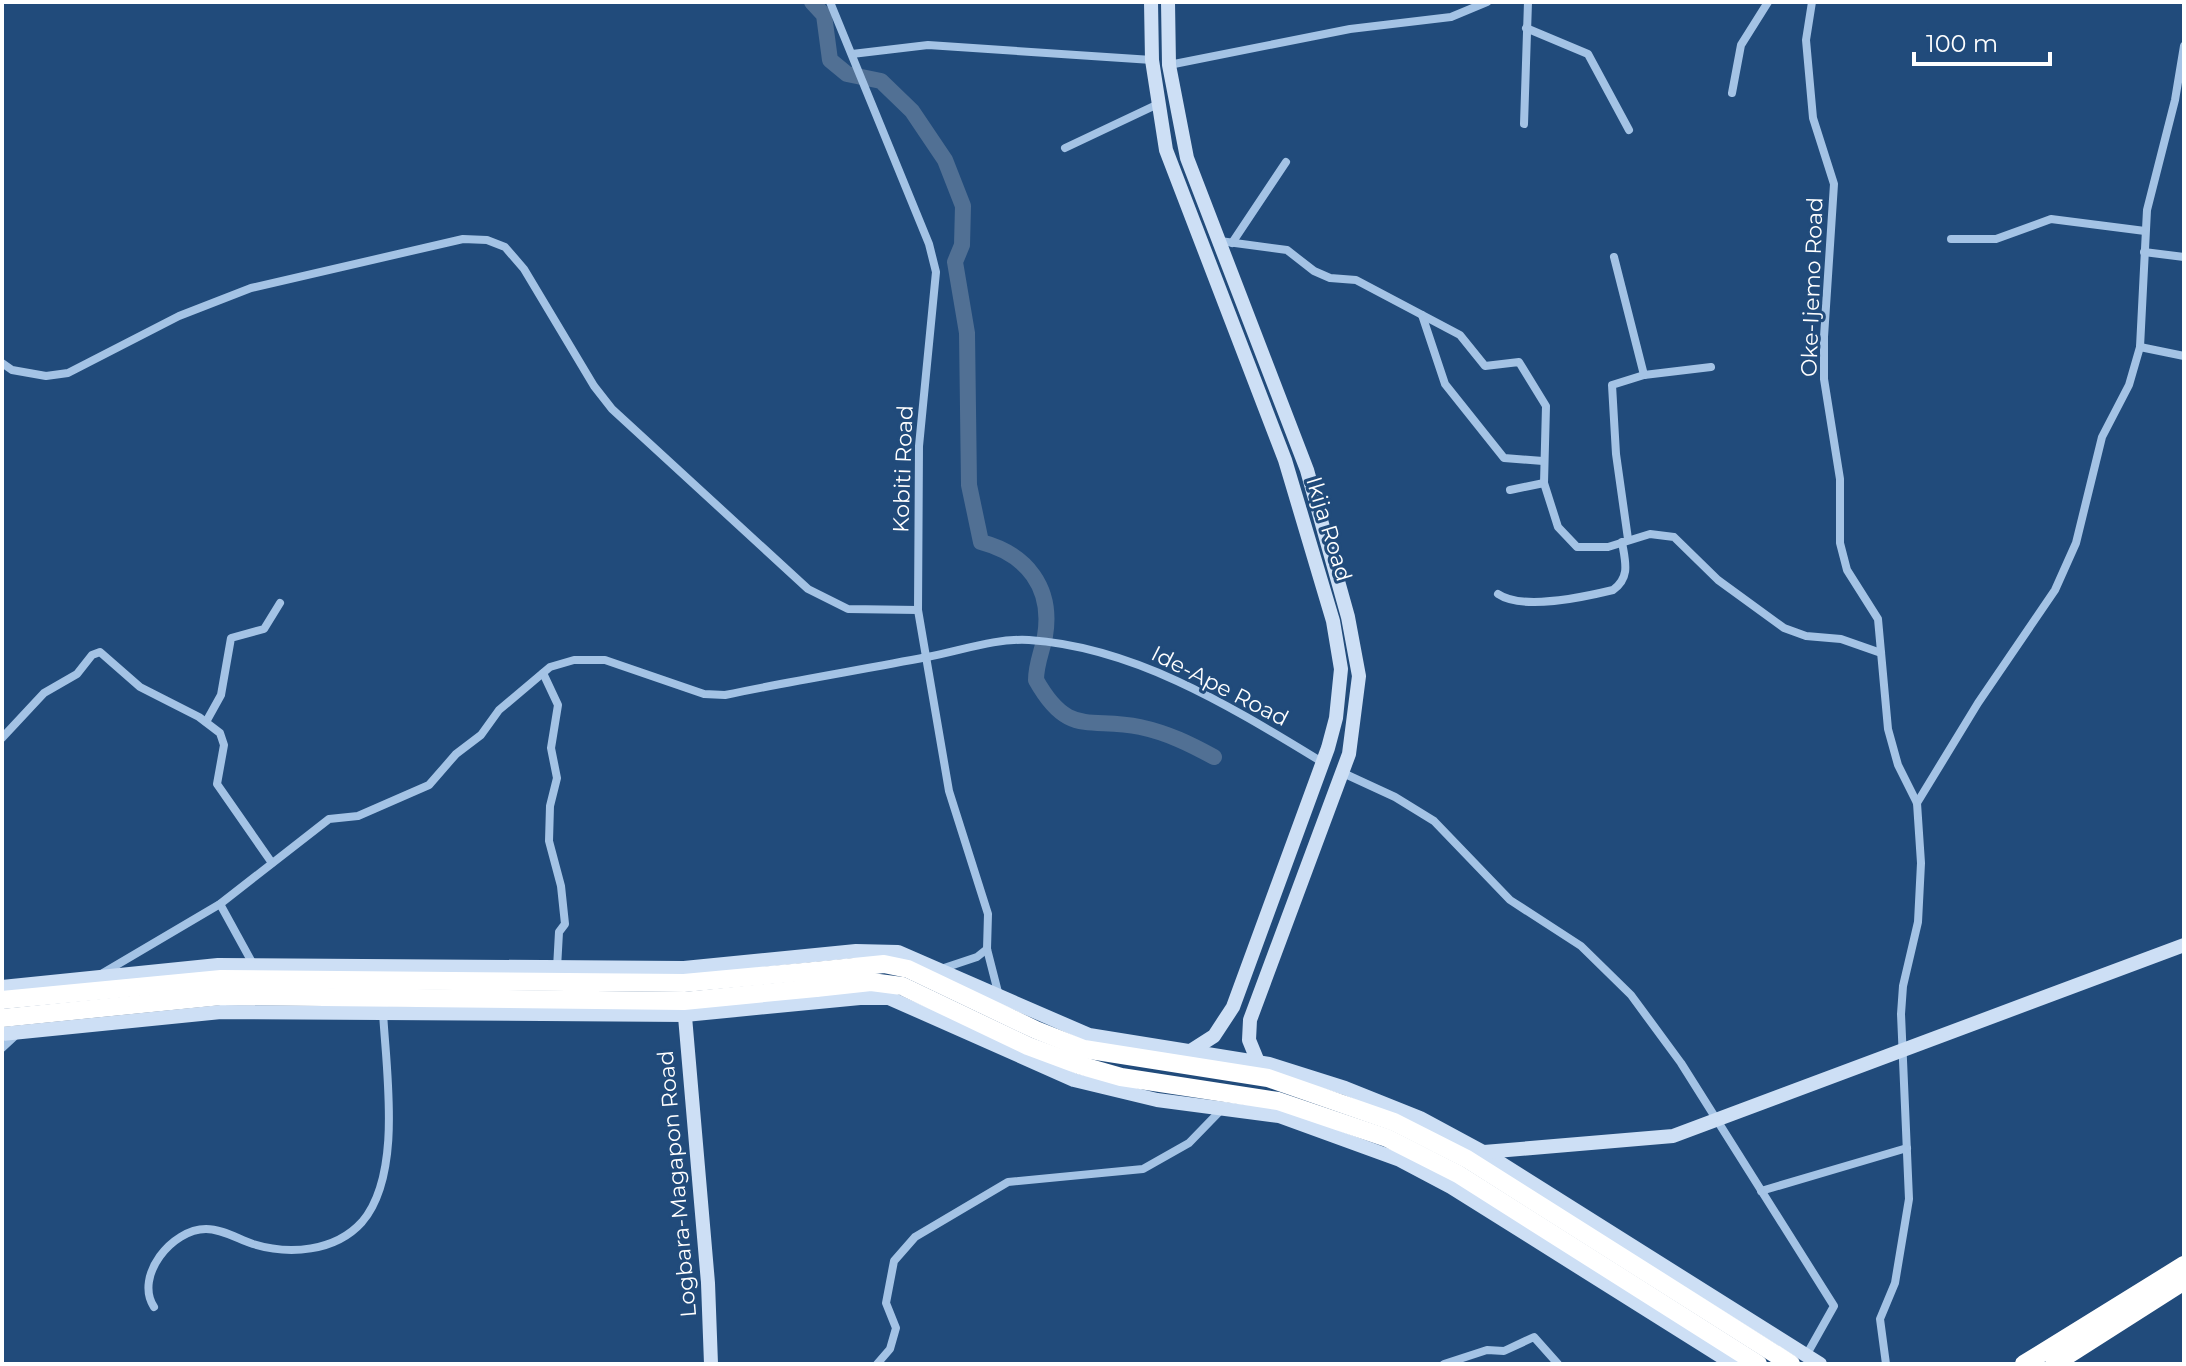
<svg xmlns="http://www.w3.org/2000/svg" width="2186" height="1366" font-family="Montserrat,sans-serif">
  <style>
    .lines { fill: none; stroke-linecap: round; stroke-linejoin: round }
    .river { stroke: #517094; stroke-width: 16 }
    .street { stroke: #a4c3e5; stroke-width: 8 }
    .secondary { stroke: #cddff5; stroke-width: 14 }
    .highway { stroke: #fff; stroke-width: 18 }
    .highway-bridge { stroke: #fff; stroke-width: 18 }
    .labels { text-anchor: middle; dominant-baseline: central; stroke-width: 6; stroke-linejoin: round; paint-order: stroke }
    .street-label { font-size: 22px; fill: #fff; stroke: #214b7b }
  </style>
  <rect width="100%" height="100%" fill="#214b7b"/>
  <g class="lines">
    <!-- river -->
    <path class="river" d="M812 2 824 15 830 60 847 74 881 81 912 111 945 160 963 206 962 245 955 262 967 333 969 485 981 542C1027 554 1053 588 1045 636 1042 652 1036 664 1036 680 1068 737 1088 717 1140 727 1168 733 1190 744 1214 757"/>
    <!-- street -->
    <g class="street">
      <path d="M830 2 929 244 936 272 919 446 918 610 949 791 988 914 987 949 999 996"/>
      <path d="M1812 2 1806 40 1813 118 1834 184 1824 337V379L1840 479V543L1847 570 1878 619 1888 729 1898 765 1917 803 1921 863 1918 922 1903 986 1901 1014 1909 1199 1895 1283 1880 1319 1886 1364"/>
      <path d="M1526 28 1588 54 1629 130"/>
      <path d="M852 54 928 45 1152 60"/>
      <path d="M1169 65 1350 29 1451 17 1487 2"/>
      <path d="M1732 93 1741 45 1768 2"/>
      <path d="M1524 124 1528 2"/>
      <path d="M1065 148 1156 105"/>
      <path d="M1951 239H1996L2051 219 2145 231"/>
      <path d="M1220 241 1287 250 1314 271 1330 278 1356 280 1460 335 1485 366 1519 362 1546 406 1544 483 1558 527 1577 547H1608L1650 534 1674 537 1718 580 1784 628 1806 636 1841 639 1881 653"/>
      <path d="M1232 243 1286 162"/>
      <path d="M2144 252 2184 257"/>
      <path d="M1614 257 1644 375"/>
      <path d="M1422 315 1445 384 1504 458 1543 461"/>
      <path d="M2140 347 2184 356"/>
      <path d="M2 363 12 370 46 376 68 373 179 316 251 288 463 239 487 240 505 247 524 269 594 386 612 409 808 589 848 609 918 610"/>
      <path d="M1510 490 1544 483"/>
      <path d="M1628 539 1616 454 1612 385 1644 375 1711 367"/>
      <path d="M1498 594C1523 611 1584 597 1613 590 1631 577 1625 561 1622 542"/>
      <path d="M543 673 558 705 551 748 557 778 550 806 549 841 561 886 565 924 559 932 557 968"/>
      <path d="M206 722 221 695 231 638 264 629 280 603"/>
      <path d="M2 738 44 693 77 674 92 655 100 652 140 687 199 717 220 733 224 745 217 784 272 863"/>
      <path d="M1343 773 1395 797 1434 821 1510 900 1581 946 1631 995 1681 1063 1834 1306 1807 1354"/>
      <path d="M1917 803 1978 703 2055 590 2076 543 2102 437 2129 385 2140 347 2147 210 2175 100 2184 46"/>
      <path d="M220 904 253 964"/>
      <path d="M941 969 977 957 987 949"/>
      <path d="M103 973 220 904 329 819 358 816 429 785 456 754 481 735 499 710 550 667 574 660H605L704 694 725 695C792 681 860 670 927 657 960 651 995 638 1029 640 1136 647 1233 708 1322 762"/>
      <path d="M2 1048 16 1035"/>
      <path d="M1761 1191 1907 1148"/>
      <path d="M154 1307C134 1276 172 1229 206 1229 222 1229 238 1239 253 1244 289 1255 335 1252 362 1222 403 1174 386 1071 383 1012"/>
      <path d="M877 1364 890 1349 896 1328 886 1303 894 1261 915 1237 1008 1182 1143 1169 1189 1143 1223 1108"/>
      <path d="M1444 1364 1487 1350 1504 1351 1534 1337 1558 1364"/>
    </g>
    <!-- secondary -->
    <g class="secondary">
      <path d="M1151 2 1152 60 1166 150 1285 460 1333 621 1341 669 1336 718 1328 748 1233 1007 1214 1036 1189 1052"/>
      <path d="M1168 2 1169 65 1187 158 1307 470 1348 617 1359 676 1349 754 1250 1020 1249 1040 1258 1062"/>
      <path d="M2 987 218 965 684 968 856 951 898 952 1089 1035 1269 1064 1345 1088 1420 1118 1483 1152 1820 1364"/>
      <path d="M684 1005 708 1283 711 1364"/>
      <path d="M2 1034 221 1012 685 1015 860 998H889L1074 1080 1157 1100 1279 1116 1400 1160 1451 1187 1733 1364"/>
      <path d="M1484 1152 1673 1136 2184 945"/>
    </g>
    <!-- highway -->
    <g class="highway">
      <path d="M2 1000 221 979 684 983 814 971"/>
      <path d="M2 1018 221 996 684 1001 816 988"/>
      <path d="M2024 1364 2184 1265"/>
      <path d="M2054 1364 2184 1281"/>
    </g>
    <!-- highway-bridge -->
    <g class="highway-bridge">
      <path d="M814 971 884 964 908 969 1036 1030 1084 1049 1268 1078 1394 1122 1467 1159 1791 1364"/>
      <path d="M816 988 871 982 902 986 1028 1046 1079 1065 1121 1077 1278 1101 1387 1138 1458 1174 1758 1364"/>
    </g>
  </g>
  <g class="labels">
    <!-- street labels -->
    <g class="street-label">
      <text transform="translate(1812 287) rotate(-88)">Oke-Ijemo Road</text>
      <text transform="translate(903 469) rotate(-88)">Kobiti Road</text>
      <text transform="translate(1329 529) rotate(73)">Ikija Road</text>
      <text transform="translate(1220 686) rotate(27)">Ide-Ape Road</text>
      <text transform="translate(677 1184) rotate(-95)">Logbara-Magapon Road</text>
    </g>
  </g>
  <!-- border -->
  <rect width="2186" height="1366" fill="none" stroke="#ffffff" stroke-width="8"/>
  <!-- scale -->
  <path d="M1914 52v12h136v-12" fill="none" stroke="#ffffff" stroke-width="4"/>
  <text x="1926" y="52" font-size="24" fill="#ffffff" stroke="#214b7b" stroke-width="6" paint-order="stroke">100 m</text>
</svg>
